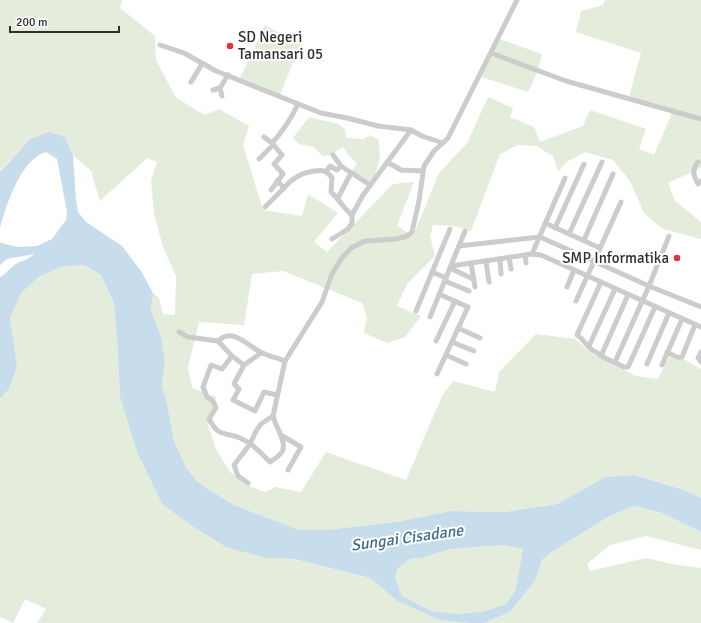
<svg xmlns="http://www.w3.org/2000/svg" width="701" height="623" font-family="Signika,sans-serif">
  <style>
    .green { fill: #e4ecdc }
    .water { fill: #c8ddec; fill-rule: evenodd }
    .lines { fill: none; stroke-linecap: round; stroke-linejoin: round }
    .minor { stroke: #ccc; stroke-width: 5 }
    .poi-dot { fill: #e5313b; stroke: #fff; stroke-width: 1.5 }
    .labels { text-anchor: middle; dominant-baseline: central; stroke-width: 4; stroke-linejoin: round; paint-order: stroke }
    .poi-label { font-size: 15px; fill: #2f2f2f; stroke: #fff; text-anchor: start }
    .water-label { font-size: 16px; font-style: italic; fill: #3d6e91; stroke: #fff }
  </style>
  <rect width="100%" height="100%" fill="#fff"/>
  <!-- green -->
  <g class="green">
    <path d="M0 0H122L120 8 155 36 156 60 176 98 205 115 219 109 249 126 243 145 263 210 302 216 308 194 338 213 314 242 327 252 393 184 414 182 397 226 413 236 439 173 467 143 488 97 513 108 510 117 534 127 540 142 583 126 590 110 646 129 639 149 654 155 673 111 629 97 641 53 576 32 581 11 603 5 605 0H701V168L668 183 675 201 701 222V239L663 229 644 213 630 181 613 160 585 152 568 161 558 171 553 156 536 146 518 145 500 154 471 231 454 226 433 225 430 236 435 256 407 284 397 306 421 316 405 337 387 343 364 333 367 317 362 303 283 271 252 274 244 325 199 322 188 367 192 388 216 397 208 425 216 449 230 472 249 486 265 492 275 487 301 492 326 452 406 480 442 396 453 381 495 392 499 372 536 334 575 339 594 355 636 376 658 379 669 357 685 360 701 369V498L684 490 634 475 605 477 557 504 504 512 451 511 396 522 325 530H299L234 505 205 487 196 480 186 467 174 441 167 403 162 385 165 361 161 336 151 310 153 293 159 298 163 314 175 315 176 276 163 247 154 214 151 180 157 162 147 158 100 201 91 171 73 155 65 137 30 139 0 171Z"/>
    <path d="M265 25 300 45 279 97 240 78Z"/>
    <path d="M497 38 542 54 538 71 528 92 478 76Z"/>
    <path d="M309 117 338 124 345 129 346 138 363 139 370 135 379 140 380 158 374 179 365 183 353 176V169L357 163 349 156 343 147 331 155 323 156 313 147 299 144 293 138Z"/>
    <path d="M84 265 101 275 114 303 117 339 120 397 137 452 162 504 266 558 294 559 370 578 397 601 440 620 469 623H37L46 609 25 599 13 623 0 617V399L9 389 17 367 10 318 22 292 39 277 61 267Z"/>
    <path d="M634 506 662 513 701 532V550L646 536 610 545 587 564 590 571 646 558 672 564 701 568V623H484L510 612 535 581 542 560 550 553 608 517Z"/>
    <path d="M503 545 523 549 515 591 506 604 485 611 460 614 431 611 402 596 395 578 398 568 410 559 421 558 451 549Z"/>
  </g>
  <!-- water -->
  <path class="water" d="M49 132 65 137 73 155 76 199 78 212 86 222 122 246 141 271 153 293 151 310 161 336 165 361 162 385 167 403 174 441 186 467 196 480 205 487 234 505 299 530H325L396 522 451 511 504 512 557 504 605 477 634 475 684 490 701 498V532L662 513 634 506 608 517 550 553 542 560 535 581 510 612 484 623H469L440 620 397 601 370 578 294 559 266 558 226 547 194 527 162 504 137 452 120 397 117 339 114 303 101 275 84 265 61 267 39 277 22 292 10 318 17 367 9 389 0 399V277C7 274 10 267 16 264 23 260 28 260 34 254L7 259 0 265V241L1 243 18 247 37 246 52 239 66 220 67 212 57 159 46 152C21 159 6 205 0 228V172L30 139ZM503 545 523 549 515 591 506 604 485 611 460 614 431 611 402 596 395 578 398 568 410 559 421 558 451 549Z"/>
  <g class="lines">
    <!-- minor -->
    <g class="minor">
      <path d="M160 45 184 53 216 71 321 113 347 118 378 126 411 130 422 136 443 143"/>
      <path d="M491 53 566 81 701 119"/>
      <path d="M191 82 202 64"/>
      <path d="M220 88 222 96"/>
      <path d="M213 90 220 88 228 75"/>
      <path d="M264 137 272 143 282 155 274 164 283 174 271 190"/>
      <path d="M272 143C283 131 291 119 298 104"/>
      <path d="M333 155 341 166 370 185"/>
      <path d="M259 159 273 145"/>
      <path d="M387 162 401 170 423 171"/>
      <path d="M698 162C692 170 693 175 698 184L701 181"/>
      <path d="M326 172 330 166 337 170 341 166"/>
      <path d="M284 188C292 178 301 173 314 171 317 171 321 170 324 171 327 172 329 175 332 177L331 192C339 199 343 208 352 215"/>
      <path d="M338 198 351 173"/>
      <path d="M265 207 284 188 277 181"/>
      <path d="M545 223 600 248"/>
      <path d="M555 228 584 164"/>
      <path d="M569 234 602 162"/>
      <path d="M332 239 348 229 352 223V215L363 195 411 130"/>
      <path d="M584 240 613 174"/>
      <path d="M459 246 540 237 649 286 701 307"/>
      <path d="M532 254 565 178"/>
      <path d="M525 255 526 263"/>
      <path d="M509 257 511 269"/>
      <path d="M500 259 501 274"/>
      <path d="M486 261 489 282"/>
      <path d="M471 263 475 287"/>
      <path d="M451 266 532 254 541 255 701 327"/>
      <path d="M450 268 473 279"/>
      <path d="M432 272 446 278"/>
      <path d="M445 281 469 291"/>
      <path d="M601 282 577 335C583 339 585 343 590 348 593 352 598 352 601 356L624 367H628L629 365 655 307"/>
      <path d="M567 287 574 270"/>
      <path d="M576 301 621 202"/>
      <path d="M416 311 450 229"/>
      <path d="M430 317 465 231"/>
      <path d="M458 328 480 338"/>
      <path d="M179 332 188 337 218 341C233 327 247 345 260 352 268 356 277 358 285 361"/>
      <path d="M218 341 232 356 244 365"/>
      <path d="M436 341 455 301"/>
      <path d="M452 342 474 351"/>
      <path d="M589 346 615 289"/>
      <path d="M667 352C672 354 677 359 682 357L695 325"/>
      <path d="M701 352 698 358 701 362"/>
      <path d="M261 353 244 365 234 384 239 389 233 400 255 411 264 392 277 395"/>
      <path d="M446 355 466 364"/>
      <path d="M232 356 222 369 211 365 203 387 207 397 213 401 216 408 209 419C220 439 224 431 240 438 252 443 261 453 270 462 274 459 278 457 281 453 289 445 275 426 273 416L285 361 322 302 332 274 341 259 351 248 365 241 397 239 407 236 412 232 419 201 424 166 434 151 448 138 517 0"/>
      <path d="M601 356 628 295"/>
      <path d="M615 362 649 286 669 236"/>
      <path d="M647 364 669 313"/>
      <path d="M662 365 682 319"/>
      <path d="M437 374 468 307 439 294"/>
      <path d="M281 435 301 447 288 470"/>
      <path d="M248 483 238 476 234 465 250 444 256 431 261 424 273 416"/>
    </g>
  </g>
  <!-- markers -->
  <g class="poi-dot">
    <circle cx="230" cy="46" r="4"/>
    <circle cx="677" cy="258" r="4"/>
  </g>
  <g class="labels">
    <!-- poi labels -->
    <g class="poi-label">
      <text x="238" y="37">SD Negeri<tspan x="238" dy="17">Tamansari 05</tspan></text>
      <text x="669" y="258" text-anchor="end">SMP Informatika</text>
    </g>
    <!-- water labels -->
    <g class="water-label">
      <text transform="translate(407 538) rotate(-8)">Sungai Cisadane</text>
    </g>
  </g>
  <!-- scale -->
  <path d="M10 26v6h109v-6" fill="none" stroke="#2f2f2f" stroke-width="2"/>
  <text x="16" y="26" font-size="12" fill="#2f2f2f" stroke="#ffffff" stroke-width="3" paint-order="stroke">200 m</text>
</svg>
